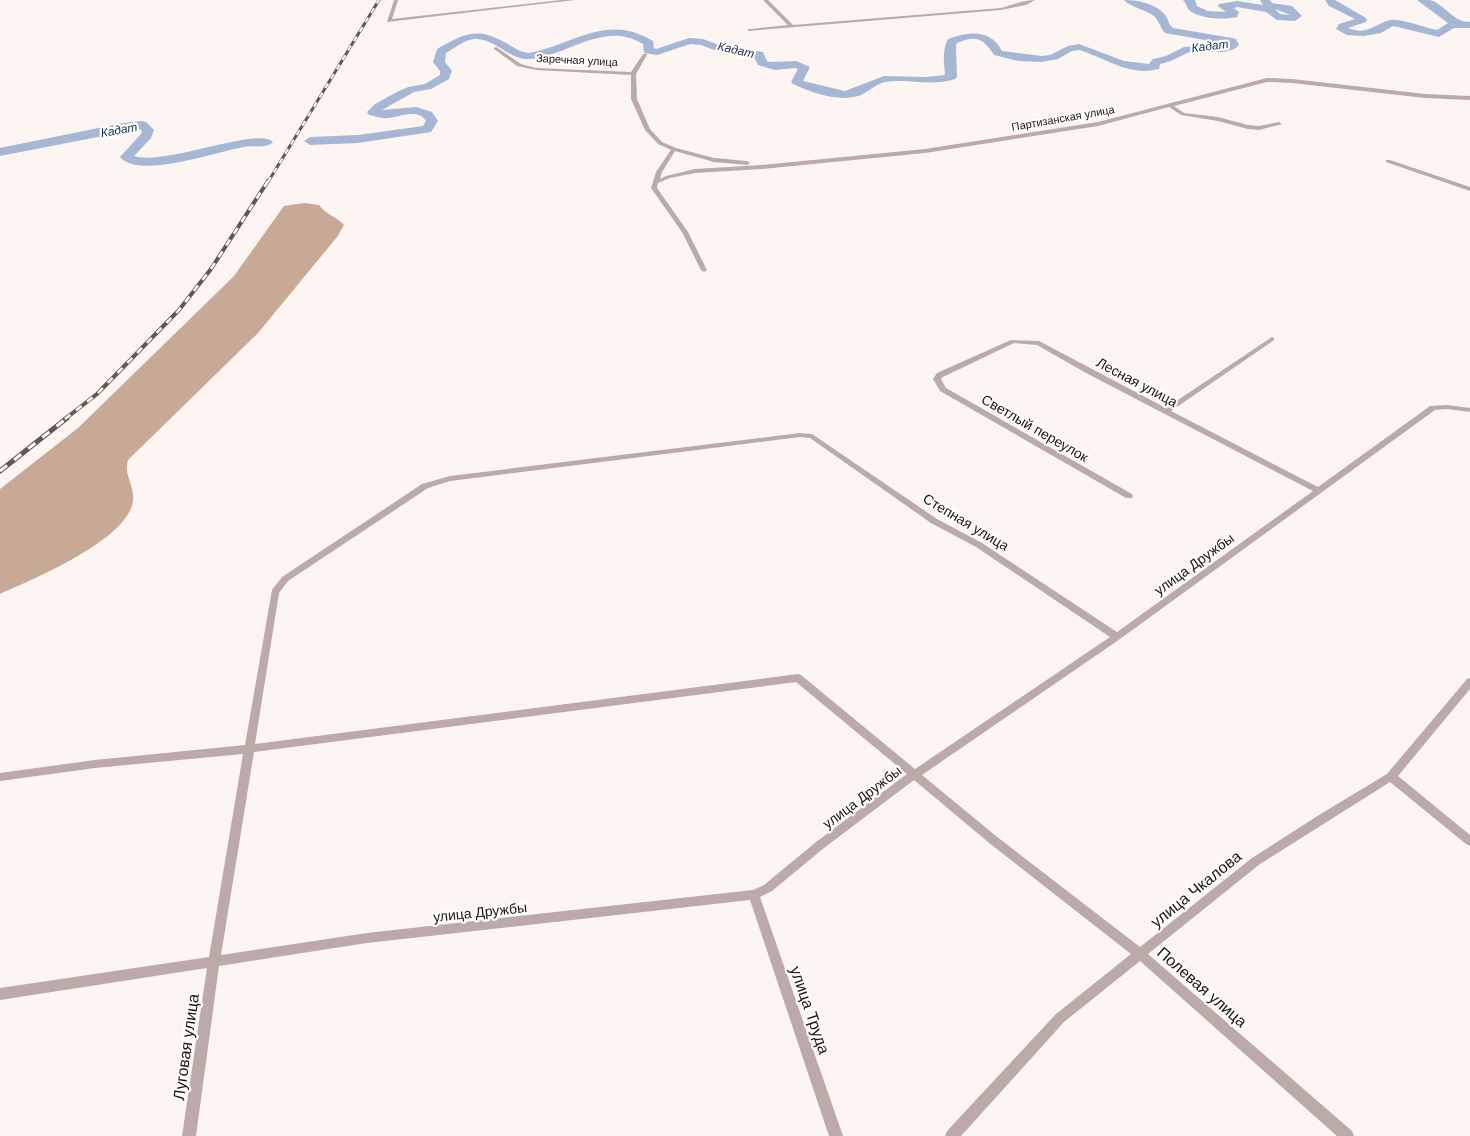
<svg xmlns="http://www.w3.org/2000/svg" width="1470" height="1136" font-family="Arial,sans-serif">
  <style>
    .forest { fill: #c8a995 }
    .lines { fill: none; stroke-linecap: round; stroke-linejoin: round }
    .river { fill: #a5b7d4; fill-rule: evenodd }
    .street { fill: #bbaaa8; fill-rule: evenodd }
    .rail-far2-casing { stroke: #615851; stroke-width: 3 }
    .rail-far1-casing { stroke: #615851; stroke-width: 4 }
    .rail-casing { stroke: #615851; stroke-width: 5 }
    .rail-far2 { stroke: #fff; stroke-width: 2; stroke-dasharray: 5.5; stroke-linecap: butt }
    .rail-far1 { stroke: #fff; stroke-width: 2.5; stroke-dasharray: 7; stroke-linecap: butt }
    .rail { stroke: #fff; stroke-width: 3; stroke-dasharray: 9; stroke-linecap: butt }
    .labels { text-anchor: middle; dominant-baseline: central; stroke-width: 4.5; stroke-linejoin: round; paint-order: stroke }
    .far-street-label { font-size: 11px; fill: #1e140c; stroke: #fff }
    .far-water-label { font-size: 12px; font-style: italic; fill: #11284f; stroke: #fff }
    .street-label { font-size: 14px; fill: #1e140c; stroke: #fff }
    .near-street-label { font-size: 16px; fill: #1e140c; stroke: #fff }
  </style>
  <rect width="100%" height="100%" fill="#fcf5f1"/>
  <!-- forest -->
  <path class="forest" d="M304 203 319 205C326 215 336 216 344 225L337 237 258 333 128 460C127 464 126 470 128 475 130 484 134 491 133 501 128 540 33 579 0 594V489L78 428 234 276 284 206Z"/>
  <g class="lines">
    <!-- river -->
    <g class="river">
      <path d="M1124 0C1137 0 1160 4 1167 18 1169 22 1169 25 1173 28L1232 38 1236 39 1239 45C1227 58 1205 48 1190 52 1179 56 1172 62 1160 64L1159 69C1129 77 1106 58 1079 50L1072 51 1058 59 1042 62 1018 61 994 55C983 38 976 35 957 43L956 46 957 77 955 79C929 87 909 78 885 82 876 84 869 91 861 95 841 103 812 93 793 84L791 82 798 69 795 68 775 70 758 65 754 57 717 51 701 45 690 44 657 55 644 53 643 44C604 20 570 55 530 59 509 61 495 37 474 39 464 40 455 48 446 53L445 62 452 71 449 79 431 89 414 92 382 110 416 107 432 112 438 121 431 132 358 143 310 145 304 141 310 137 358 135 423 126 426 121C418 108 400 117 388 118 382 119 375 116 369 115L367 112 375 104 397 92 408 87 425 84 440 75V71L433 62 437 49C462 35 476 26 504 42 512 46 519 52 529 53 575 44 607 13 653 41L654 48 656 49 689 38 703 39 719 45 763 52 767 61 771 62 796 61 810 67 803 81 845 91 884 76 926 77 945 75C944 62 942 51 948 39 969 31 991 29 1002 51L1042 56 1050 55 1068 46 1079 44 1124 61 1149 64 1153 59 1166 56 1184 47 1228 44 1165 33C1160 28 1159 20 1154 16 1145 9 1132 8 1124 0Z"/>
      <path d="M1183 0H1195L1197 6 1208 11 1226 12 1218 6 1219 4 1237 1 1263 5 1260 0H1270L1272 3 1292 6 1302 16 1295 21 1277 20 1266 12 1237 7 1234 8 1239 12 1237 17C1224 20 1199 19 1189 10 1186 6 1186 3 1183 0ZM1275 9 1291 15 1280 14Z"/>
      <path d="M1325 0H1335L1366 18 1367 20 1366 22 1348 28C1367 36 1375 24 1390 20 1400 18 1426 28 1437 30L1448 23 1417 0C1421 0 1426 0 1430 0 1445 4 1452 22 1470 22V28H1454L1439 37 1393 26 1381 33 1364 36 1347 35 1336 29 1339 24 1355 19 1329 6Z"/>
      <path d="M142 121 146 122 154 130 151 138 134 156C165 166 260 126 273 142 267 149 253 145 244 147 218 151 139 180 120 157L141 134 142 131 139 129 0 156V148L123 123Z"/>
    </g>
    <!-- street -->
    <g class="street">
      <path d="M394 0H398L392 19 561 0H575L387 22Z"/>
      <path d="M763 0H768L793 25 1001 8C1011 5 1025 0 1035 0L1026 5 1001 10 748 31V29H750L788 25Z"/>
      <path d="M496 47 521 64 536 68 631 72 643 54H647V55L636 74 637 99 650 129 662 142 676 148 714 158 747 161 750 163 747 165 714 162 675 151 662 172 660 179 666 176 695 169 762 165 925 149 1098 122 1267 78 1292 79 1425 94 1470 96V100L1425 98 1292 83 1267 82 1174 106 1184 113 1218 117 1248 125 1259 126 1279 122 1282 124 1259 130 1248 129 1218 121 1181 115 1169 107 1098 126 925 153 762 169 695 173 670 178 658 183 657 188 688 232 707 270 704 272 701 270 682 232 651 188 656 172 671 150 658 144 645 130 631 99V75L536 70 517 66 494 49V48Z"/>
      <path d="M1386 160H1390L1470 187V191L1386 162Z"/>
      <path d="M1272 337 1274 338V340L1171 411 1318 487 1430 406 1447 405 1470 408V412L1447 409 1435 410 1120 639 922 775 996 836 1140 947 1252 858 1319 815 1387 774 1467 679 1470 678V689L1398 776 1470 835V846L1466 844 1390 782 1260 864 1148 954 1352 1131 1354 1136H1337L1140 961 1064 1022 961 1136H945L947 1131 1056 1014 1131 954 988 842 914 780 824 848 772 891 760 897 843 1136H829L750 900 367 943 219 966 196 1136H182L207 968 0 1000V988L209 957 243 754 95 768 0 781V773L95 760 245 745 272 590 282 577 422 484 450 476 800 433 812 434 937 519 982 543 1117 632 1313 491 1086 373 1037 345 1014 343 943 377 941 379 946 388 1132 494 1133 496 1132 498H1126L940 391 933 379 937 373 1011 340 1039 341 1166 408ZM800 437 810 438 931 523 976 547 1110 637 915 769 801 675 798 674 255 744 279 593 288 581 428 488 450 481ZM796 682 907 774 816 842 764 885 753 890 367 933 221 955 254 752Z"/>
    </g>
    <!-- rail-far2 casing -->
    <g class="rail-far2-casing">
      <path id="rail-far2" d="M268 182 379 0"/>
    </g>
    <!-- rail-far1 casing -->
    <g class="rail-far1-casing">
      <path id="rail-far1" d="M65 419 97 394 179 310 211 269 268 181"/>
    </g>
    <!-- rail casing -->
    <g class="rail-casing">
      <path id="rail" d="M0 471 67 418"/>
    </g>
    <!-- rail-far2 -->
    <use href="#rail-far2" class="rail-far2"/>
    <!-- rail-far1 -->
    <use href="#rail-far1" class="rail-far1"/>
    <!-- rail -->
    <use href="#rail" class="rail"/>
  </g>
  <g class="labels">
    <!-- far-street labels -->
    <g class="far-street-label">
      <text transform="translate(577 60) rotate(3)">Заречная улица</text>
      <text transform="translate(1063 118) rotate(-10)">Партизанская улица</text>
    </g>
    <!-- far-water labels -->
    <g class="far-water-label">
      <text transform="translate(1210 46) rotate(-7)">Кадат</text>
      <text transform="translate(736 50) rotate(13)">Кадат</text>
      <text transform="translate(119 130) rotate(-10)">Кадат</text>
    </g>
    <!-- street labels -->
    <g class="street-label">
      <text transform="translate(1137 382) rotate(28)">Лесная улица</text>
      <text transform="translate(1035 428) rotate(30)">Светлый переулок</text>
      <text transform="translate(966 522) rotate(31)">Степная улица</text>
      <text transform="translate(1194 564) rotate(-36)">улица Дружбы</text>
      <text transform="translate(862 797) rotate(-37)">улица Дружбы</text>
      <text transform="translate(480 912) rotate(-6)">улица Дружбы</text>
    </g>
    <!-- near-street labels -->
    <g class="near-street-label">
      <text transform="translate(1196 889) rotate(-39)">улица Чкалова</text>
      <text transform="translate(1202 987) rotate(41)">Полевая улица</text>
      <text transform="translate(810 1010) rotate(71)">улица Труда</text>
      <text transform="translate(186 1047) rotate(-82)">Луговая улица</text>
    </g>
  </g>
</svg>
